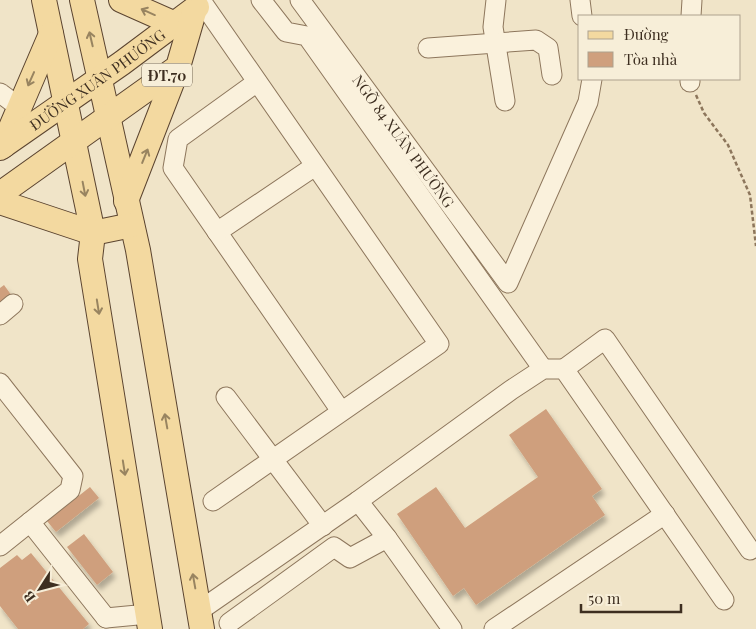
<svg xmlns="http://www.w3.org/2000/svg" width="756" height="629" font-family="'Playfair Display',serif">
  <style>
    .building { fill: #cf9f7d; filter: url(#shadow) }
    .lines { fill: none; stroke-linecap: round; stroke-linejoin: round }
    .minor-casing { stroke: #8d765c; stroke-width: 21 }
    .major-casing { stroke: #5b4430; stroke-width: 26 }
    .path { stroke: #8d765c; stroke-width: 2.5; stroke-dasharray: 4 2.5; stroke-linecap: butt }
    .minor { stroke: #faf1dc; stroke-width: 19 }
    .major { stroke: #f3d9a0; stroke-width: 24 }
    .oneway { stroke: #988460 }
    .labels { text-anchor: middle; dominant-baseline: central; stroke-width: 5; stroke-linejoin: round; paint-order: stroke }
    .shield { fill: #f7eed8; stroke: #756857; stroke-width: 1 }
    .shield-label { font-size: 14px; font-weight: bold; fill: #3d2e20 }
    .street-label { font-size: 15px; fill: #3d2e20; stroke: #f7eed8 }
  </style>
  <defs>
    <filter id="shadow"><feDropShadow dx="3" dy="5.5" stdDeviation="2.5" flood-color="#0004"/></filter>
  </defs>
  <rect width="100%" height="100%" fill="#f0e4c8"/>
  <!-- building -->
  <g class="building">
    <path d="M4 285 12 296 0 306V288Z"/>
    <path d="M546 409 602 489 592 496 605 515 476 605 464 588 453 596 397 514 436 487 465 528 538 477 509 435Z"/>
    <path d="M90 487 99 498 56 532 47 521Z"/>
    <path d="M84 534 113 572 97 585 67 547Z"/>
    <path d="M31 553 89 624 83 629H18L0 606V568L17 555 22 560Z"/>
  </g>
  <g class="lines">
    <!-- minor casing -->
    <g class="minor-casing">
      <g id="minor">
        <path d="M261 0 286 32 307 36 543 369"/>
        <path id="s1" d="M300 0 508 283 588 102 592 79"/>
        <path d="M496 0 493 27 505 101"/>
        <path d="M580 0 582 16"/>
        <path d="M202 2 439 344 213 501"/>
        <path d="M691 16 692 0"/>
        <path d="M428 48 536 40 548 48 552 75"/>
        <path d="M690 79V82"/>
        <path d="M257 82 178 139 173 168 341 411"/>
        <path d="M0 93 19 107"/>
        <path d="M217 232 315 166"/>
        <path d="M0 315 13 304"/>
        <path d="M564 369 605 339 750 550"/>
        <path d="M0 383 73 476 70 490 0 546"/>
        <path d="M226 397 323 526"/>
        <path d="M358 501 387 538 452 629"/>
        <path d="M30 522 106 618"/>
        <path d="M199 611 358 501 511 390 543 369H564L724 600"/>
        <path d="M106 618 148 614"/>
        <path d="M229 623 334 547 350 558 387 538"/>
        <path d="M494 629 665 514"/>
      </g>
    </g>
    <!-- major casing -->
    <g class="major-casing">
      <g id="major">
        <path d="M44 0 93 233 90 259 150 629"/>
        <path d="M82 0 138 250 202 629"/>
        <path d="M121 0 175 24"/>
        <path d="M3 146 51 34"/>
        <path id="s2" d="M0 148 122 63 197 7"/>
        <path d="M0 194 178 67 194 12"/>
        <path d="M126 201 178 67"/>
        <path d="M0 202 93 233 132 225"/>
      </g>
    </g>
    <!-- path -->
    <path class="path" d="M696 95 704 113 728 145 750 195 756 246"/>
    <!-- minor -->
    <use href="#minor" class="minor"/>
    <!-- major -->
    <use href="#major" class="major"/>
  </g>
  <!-- one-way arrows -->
  <defs><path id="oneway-shaft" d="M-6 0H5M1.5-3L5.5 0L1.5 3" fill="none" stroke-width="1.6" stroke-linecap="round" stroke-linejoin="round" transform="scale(1.25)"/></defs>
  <g class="oneway">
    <use href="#oneway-shaft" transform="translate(148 12) rotate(-156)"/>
    <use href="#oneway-shaft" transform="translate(91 39) rotate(-103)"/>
    <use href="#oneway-shaft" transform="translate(31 79) rotate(114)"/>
    <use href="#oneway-shaft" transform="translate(145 156) rotate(-68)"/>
    <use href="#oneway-shaft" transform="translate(84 189) rotate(79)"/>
    <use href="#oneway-shaft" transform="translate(98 307) rotate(81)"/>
    <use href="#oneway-shaft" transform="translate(166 421) rotate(-100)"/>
    <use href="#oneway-shaft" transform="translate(124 468) rotate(81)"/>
    <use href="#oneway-shaft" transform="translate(194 581) rotate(-100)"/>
  </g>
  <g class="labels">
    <!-- shield labels -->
    <rect class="shield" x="142" y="63.5" width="50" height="23" rx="4"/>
    <g class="shield-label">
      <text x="167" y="75">ĐT.70</text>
    </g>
    <!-- street labels -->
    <g class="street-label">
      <text stroke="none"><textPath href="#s2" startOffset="119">ĐƯỜNG XUÂN PHƯƠNG</textPath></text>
      <text stroke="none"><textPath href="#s1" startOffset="175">NGÕ 84 XUÂN PHƯƠNG</textPath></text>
    </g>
  </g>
  <!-- legend -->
  <rect x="578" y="15" width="162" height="65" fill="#f7eed8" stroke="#ada18e"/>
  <rect x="588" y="31" width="25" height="8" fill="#f3d9a0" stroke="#ada18e"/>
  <text x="624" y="40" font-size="15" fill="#3d2e20">Đường</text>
  <rect x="588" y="52" width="25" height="15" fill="#cf9f7d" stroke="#ada18e"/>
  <text x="624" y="65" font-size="15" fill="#3d2e20">Tòa nhà</text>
  <!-- north arrow -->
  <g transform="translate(40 589) rotate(234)" stroke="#f7eed8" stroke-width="4" paint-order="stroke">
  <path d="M0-4L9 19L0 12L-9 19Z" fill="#3d2e20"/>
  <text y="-8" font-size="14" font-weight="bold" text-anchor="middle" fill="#3d2e20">B</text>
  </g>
  <!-- scale -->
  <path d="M581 604v8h100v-8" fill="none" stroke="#3d2e20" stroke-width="2.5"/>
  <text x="588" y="604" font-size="15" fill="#3d2e20" stroke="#f7eed8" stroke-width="4" paint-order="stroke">50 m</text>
</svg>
